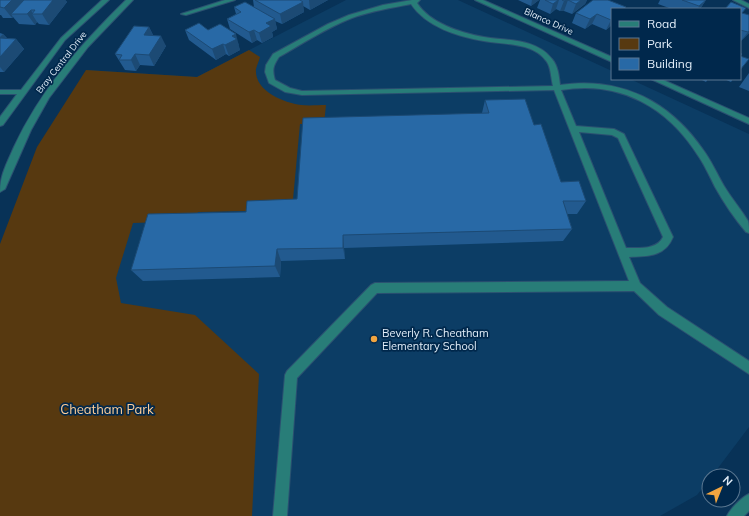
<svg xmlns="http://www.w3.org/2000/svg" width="749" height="516" font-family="Mulish,sans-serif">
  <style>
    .built { fill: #0c3d65 }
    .green { fill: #573910 }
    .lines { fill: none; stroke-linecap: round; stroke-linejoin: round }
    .minor-casing { stroke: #2b5071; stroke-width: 2 }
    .minor { fill: #287d78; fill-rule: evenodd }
    .wall { fill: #225a8f }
    .shaded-wall { fill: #1c4a74 }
    .building { fill: #2869a6; stroke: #1c4a74 }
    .poi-dot { fill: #f2a540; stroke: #00284c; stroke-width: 1.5 }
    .labels { text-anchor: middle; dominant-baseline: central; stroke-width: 3.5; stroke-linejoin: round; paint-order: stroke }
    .far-street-label { font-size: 9px; fill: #e2eef9; stroke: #00284c }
    .poi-label { font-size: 11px; fill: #e2eef9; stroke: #00284c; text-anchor: start }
    .near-park-label { font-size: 13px; fill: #ffcf99; stroke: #00284c }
  </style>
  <rect width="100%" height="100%" fill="#083257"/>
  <!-- built -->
  <path class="built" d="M346 0H458L612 71V79H630L749 134V427L712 476H709V480L697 495 660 516H0L86 70 197 77Z"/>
  <!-- green -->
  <path class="green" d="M249 50 260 57C259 61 257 65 256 69 254 91 284 103 301 105 309 106 318 105 326 105L324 124H300L292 210 198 212 196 221 133 223 116 278 121 303 195 315 259 374 252 516H0V244L37 147 86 70 197 77Z"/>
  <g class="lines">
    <!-- minor casing -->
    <g class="minor-casing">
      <g id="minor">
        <path d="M102 0H109L65 40 3 125 0 126V117L17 94H0V90H21L61 38Z"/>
        <path d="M126 0H133L88 47 49 98 31 130 5 189 0 192C0 175 7 163 14 147 41 89 81 44 126 0Z"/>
        <path d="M225 0H235L186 15 181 14Z"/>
        <path d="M412 0H420L417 3C430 23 460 33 484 37 507 41 536 38 552 59 558 66 559 76 560 85 621 76 670 101 704 151 712 162 717 174 724 186 731 198 741 209 748 221 749 224 749 229 749 233L746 232C734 218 724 203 715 187 710 177 705 166 699 157 668 107 620 80 561 90L576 126 614 129 624 134 673 237C665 257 648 256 629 257L640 283 667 307 749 361V374L659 315 634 291 377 293 297 378 287 516H273L285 375 287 371 371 285 375 283 629 281 554 90 302 95 285 92 269 83 265 72 266 65 273 54 328 24 349 15 383 5ZM411 4C426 27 459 37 484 41 505 45 534 42 547 62 551 68 551 78 553 86L302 91 290 88 275 80C272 70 273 66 279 57 302 44 326 28 352 18 371 11 391 8 411 4ZM579 132 612 135 618 138 663 237C657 250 638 248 626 248Z"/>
        <path d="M475 0H483L612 57V62Z"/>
        <path d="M733 0H741L749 4V8Z"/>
        <path d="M651 79H661L749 118V124Z"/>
        <path d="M749 494V511L744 516H727C731 508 741 498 749 494Z"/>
      </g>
    </g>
    <!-- minor -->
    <use href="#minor" class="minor"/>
  </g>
  <!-- wall -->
  <g class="wall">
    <path d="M0 0H65L67 2 49 25 39 24 37 22 35 25 19 24 13 17 12 18H3L1 15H0Z"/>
    <path d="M253 0H328L310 10 303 6 304 12 282 24 275 21 277 29 272 32 273 37 262 43 257 40 252 43 230 29 227 19 236 14 234 7H254Z"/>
    <path d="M518 0H539L531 6Z"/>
    <path d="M540 0H587L585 4 572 14 564 11H560L556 9 550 14 537 8Z"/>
    <path d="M608 0 612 25 606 30 592 24 585 29 572 23 576 13Z"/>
    <path d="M660 0H706L700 9H672L658 4Z"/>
    <path d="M740 9 743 13 749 33 740 42Z"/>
    <path d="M149 27 153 35 166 46 154 66 140 65 136 71 125 70 115 54Z"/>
    <path d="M185 30H208L239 44 238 45 240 50 229 56 226 54 216 60 189 40Z"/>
    <path d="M0 33 3 34 7 38 16 39 24 49 4 72H0Z"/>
    <path d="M749 73V91L739 87Z"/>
    <path d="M700 79H708L706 82Z"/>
    <path d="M724 79H733L731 82Z"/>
    <path d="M485 100 534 125 561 182 586 201 577 214H567L572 229 563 241 344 248 345 259 281 261 280 277 143 281 131 270 246 212 297 199 482 113Z"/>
  </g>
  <!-- shaded-wall -->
  <g class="shaded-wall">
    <path d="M12 0H28L11 14 13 17 12 18 4 8Z"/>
    <path d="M53 0H65L67 2 49 25 42 14Z"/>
    <path d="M309 0H328L310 10Z"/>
    <path d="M532 0H539L531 6Z"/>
    <path d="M558 0H559L556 9 550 14 553 4Z"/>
    <path d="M568 0 564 11H560L564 1Z"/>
    <path d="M581 0H587L585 4 572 14 576 4Z"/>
    <path d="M706 0 700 9H698L699 6Z"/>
    <path d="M303 2 304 12 282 24 280 14Z"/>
    <path d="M31 10 33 14H32L37 22 35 25 27 14Z"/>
    <path d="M597 14 592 24 585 29 590 19Z"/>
    <path d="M275 19 277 29 272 32 273 37 262 43 259 33 266 23Z"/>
    <path d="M612 19V25L606 30 611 20Z"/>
    <path d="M149 27 154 37 144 35Z"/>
    <path d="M254 30 257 40 252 43 249 32Z"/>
    <path d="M749 31V33L740 42 748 32Z"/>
    <path d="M3 34 11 44 0 39V37Z"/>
    <path d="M236 34 240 50 229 56 225 45 232 36Z"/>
    <path d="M161 36 166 46 154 66 149 55Z"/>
    <path d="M16 39 24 49 4 72 0 67V57Z"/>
    <path d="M223 44 226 54 216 60 212 49Z"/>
    <path d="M135 54 140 65 136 71 131 60Z"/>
    <path d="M343 235 344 248 345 259 343 248Z"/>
    <path d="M277 249 281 261 280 277 275 266Z"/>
  </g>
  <!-- building -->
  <g class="building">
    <path d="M0 0H12L4 8 0 7Z"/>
    <path d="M24 0H53L42 14H32L35 10H31L27 14H11Z"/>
    <path d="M255 0H300L303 2 280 14Z"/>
    <path d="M545 0H558L553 4Z"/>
    <path d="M562 0H581L576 4 568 0 564 1Z"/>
    <path d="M593 0H608L626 7 624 9H612V19L611 20 597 14 590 19 576 13Z"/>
    <path d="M682 0H706L699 6Z"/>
    <path d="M245 2 275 19 266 23 271 26 259 33 254 30 249 32 227 19 241 12 234 7Z"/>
    <path d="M731 2 746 8 742 13 749 15V31L748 32 740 30V9H725Z"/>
    <path d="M199 23 208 30 220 24 236 34 232 36 237 39 225 45 223 44 212 49 185 30Z"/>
    <path d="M134 26 149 27 144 35 161 36 149 55 135 54 131 60H119L122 55 115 54Z"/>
    <path d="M0 38 16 39 0 57Z"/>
    <path d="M740 53 742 54 740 56 749 59 740 70Z"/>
    <path d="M525 99 534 125 541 124 561 182 579 181 586 201H563L572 229 343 235V248L277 249 275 266 131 270 148 214 246 212 247 201 297 199 303 118 489 113 485 100Z"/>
  </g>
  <!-- markers -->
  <circle class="poi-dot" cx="374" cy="339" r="4"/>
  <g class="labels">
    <!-- far-street labels -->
    <g class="far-street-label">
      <text transform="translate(549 21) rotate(24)">Blanco Drive</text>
      <text transform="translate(61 62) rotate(-52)">Bray Central Drive</text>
    </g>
    <!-- poi labels -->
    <g class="poi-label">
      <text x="382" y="333">Beverly R. Cheatham<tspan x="382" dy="13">Elementary School</tspan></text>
    </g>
    <!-- near-park labels -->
    <g class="near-park-label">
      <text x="107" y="409">Cheatham Park</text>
    </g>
  </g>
  <!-- legend -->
  <rect x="611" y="8" width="130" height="72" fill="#00284c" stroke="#5a7791"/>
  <rect x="619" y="21" width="20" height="6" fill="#287d78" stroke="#5a7791"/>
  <text x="647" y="28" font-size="12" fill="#e2eef9">Road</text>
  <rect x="619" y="38" width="20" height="12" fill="#573910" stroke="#5a7791"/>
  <text x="647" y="48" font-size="12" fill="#e2eef9">Park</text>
  <rect x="619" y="58" width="20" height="12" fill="#2869a6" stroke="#5a7791"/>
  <text x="647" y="68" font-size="12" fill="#e2eef9">Building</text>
  <!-- north arrow -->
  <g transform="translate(721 488) rotate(43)"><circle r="19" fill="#00284c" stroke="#5a7791"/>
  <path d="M0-3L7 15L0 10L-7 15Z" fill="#f2a540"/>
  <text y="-6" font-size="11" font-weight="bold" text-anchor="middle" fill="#e2eef9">N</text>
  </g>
</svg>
